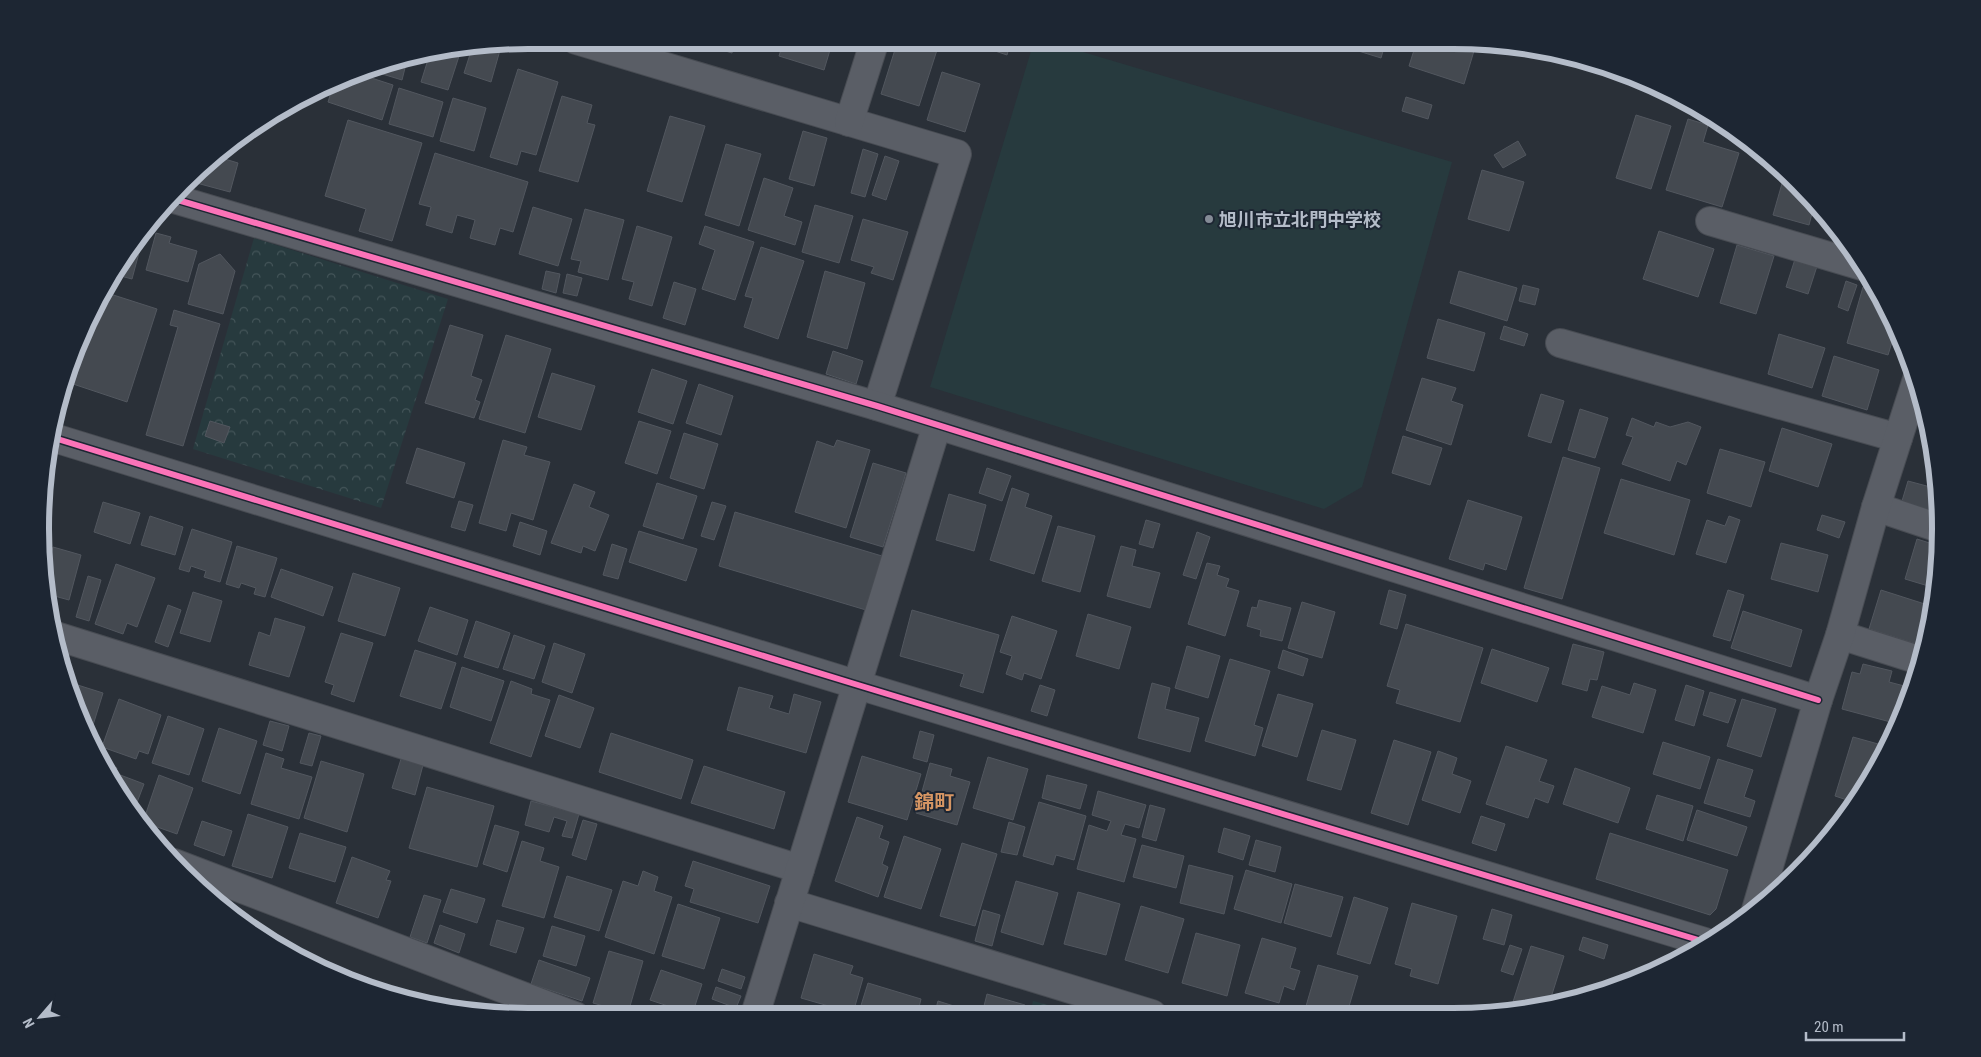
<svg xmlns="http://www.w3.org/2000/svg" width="1981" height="1057" font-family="'Roboto Condensed','Noto Sans JP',sans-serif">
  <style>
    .park { fill: url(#park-crowns) }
    .pitch { fill: #273a3e }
    .building { fill: #444950; stroke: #52575f }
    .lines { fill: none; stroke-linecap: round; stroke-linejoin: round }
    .minor-casing { stroke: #484c53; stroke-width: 30 }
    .minor { stroke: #5a5e66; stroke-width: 28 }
    .cycleway-casing { stroke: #1d2633; stroke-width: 9 }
    .cycleway { stroke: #fb73b8; stroke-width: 6 }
    .poi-dot { fill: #848b96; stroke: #1d2633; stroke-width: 2 }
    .labels { text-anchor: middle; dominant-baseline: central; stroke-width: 4; stroke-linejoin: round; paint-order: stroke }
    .poi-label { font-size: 18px; font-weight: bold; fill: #b4bcc9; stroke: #1d2633; text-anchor: start }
    .quarter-label { font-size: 20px; font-weight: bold; fill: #d59563; stroke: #1d2633 }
    .rim { fill: none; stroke: #b4bcc9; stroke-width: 6 }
  </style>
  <defs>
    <pattern id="park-crowns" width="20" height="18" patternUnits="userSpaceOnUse" patternTransform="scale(1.25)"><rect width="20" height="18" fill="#273a3e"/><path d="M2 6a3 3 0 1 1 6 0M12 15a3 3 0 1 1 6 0" fill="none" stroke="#445559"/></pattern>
  </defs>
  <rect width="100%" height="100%" fill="#2a3038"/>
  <!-- park -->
  <g class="park">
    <path d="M254 238 448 299 381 508 193 449Z"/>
    <path d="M1033 1001 1084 1014H1030Z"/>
  </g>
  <!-- pitch -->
  <path class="pitch" d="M1034 41H1046L1452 162 1362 487 1324 509 930 387Z"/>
  <!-- building -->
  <g class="building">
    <path d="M715 40H750L748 46 735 42 732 53 712 47Z"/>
    <path d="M784 40H833L824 70 779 56Z"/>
    <path d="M898 40H907L937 50 919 106 881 94Z"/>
    <path d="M987 40 1011 41 1007 55 989 49 991 42Z"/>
    <path d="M1326 41H1477L1464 84 1409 66 1414 50 1386 41 1381 58Z"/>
    <path d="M502 43 491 82 464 73 473 45Z"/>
    <path d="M462 47 448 90 421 82 431 50Z"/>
    <path d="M1547 51 1579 57 1599 64 1596 73 1546 57Z"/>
    <path d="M408 56 402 80 369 70 371 66Z"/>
    <path d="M518 69 558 82 536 155 521 151 517 165 490 157Z"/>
    <path d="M942 72 980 84 965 132 927 120Z"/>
    <path d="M356 73 393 85 382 120 328 102 334 83Z"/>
    <path d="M399 88 443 102 433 137 389 124Z"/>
    <path d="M313 92 311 99 304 97Z"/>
    <path d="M562 96 592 105 587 123 595 125 578 182 539 171Z"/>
    <path d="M1406 97 1432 105 1428 119 1402 111Z"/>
    <path d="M453 98 486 108 474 151 440 141Z"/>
    <path d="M1636 115 1671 126 1651 189 1616 178Z"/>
    <path d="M670 116 705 126 682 202 647 191Z"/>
    <path d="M1688 119 1708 125 1703 142 1739 153 1722 207 1666 190Z"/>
    <path d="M348 120 422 143 392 241 359 231 366 209 325 196Z"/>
    <path d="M803 131 827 138 814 186 789 179Z"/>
    <path d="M1518 141 1526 155 1503 168 1494 155Z"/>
    <path d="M726 144 761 154 739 226 705 215Z"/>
    <path d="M863 149 878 154 865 197 851 193Z"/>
    <path d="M435 153 528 182 513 232 500 228 495 245 470 238 475 220 457 215 452 233 426 225 431 207 419 204Z"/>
    <path d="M215 156 238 163 230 192 189 181Z"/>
    <path d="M885 156 899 161 886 200 872 195Z"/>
    <path d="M1482 170 1524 182 1509 231 1468 219Z"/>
    <path d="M1785 173 1815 202 1809 225 1773 215Z"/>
    <path d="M764 178 793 188 784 216 802 222 795 245 748 230Z"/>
    <path d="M815 205 853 216 839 263 802 252Z"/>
    <path d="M533 207 572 219 558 266 519 254Z"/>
    <path d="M585 209 624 220 608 280 578 272 581 261 571 259Z"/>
    <path d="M863 219 908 232 893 280 871 273 874 267 851 260Z"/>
    <path d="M637 226 672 237 652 306 629 299 634 282 622 279Z"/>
    <path d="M705 226 754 242 735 300 702 289 715 250 699 244Z"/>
    <path d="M1659 231 1714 249 1698 297 1643 279Z"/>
    <path d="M141 233 144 234 132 279 113 274 122 257Z"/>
    <path d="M156 233 171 237 169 243 197 251 188 282 146 270Z"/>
    <path d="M1737 245 1774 256 1756 314 1720 303Z"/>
    <path d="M761 247 804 261 778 339 744 327 753 298 745 296Z"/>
    <path d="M1797 253 1819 260 1808 294 1786 287Z"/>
    <path d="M220 254 235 271 223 314 188 304 199 264Z"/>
    <path d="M546 271 560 274 556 293 542 289Z"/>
    <path d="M825 271 865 283 847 349 807 337Z"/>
    <path d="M1459 271 1517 288 1507 321 1450 303Z"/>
    <path d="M567 274 582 278 577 296 563 293Z"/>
    <path d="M1846 281 1857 285 1848 311 1838 307Z"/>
    <path d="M674 282 696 289 685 325 663 318Z"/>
    <path d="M1523 285 1539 289 1535 305 1519 301Z"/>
    <path d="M1863 287 1879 292 1896 329 1888 355 1847 343Z"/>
    <path d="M104 292 157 309 127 402 64 381 77 341Z"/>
    <path d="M174 310 220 324 183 446 146 435 178 327 170 325Z"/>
    <path d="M1438 319 1485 333 1474 371 1427 358Z"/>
    <path d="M450 325 483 335 471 376 482 380 475 400 480 402 474 418 425 403Z"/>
    <path d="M1504 326 1528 334 1524 346 1500 339Z"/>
    <path d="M1779 334 1825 348 1812 388 1768 374Z"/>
    <path d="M506 335 551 349 525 433 479 419Z"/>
    <path d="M833 351 863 361 856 384 826 374Z"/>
    <path d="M1834 356 1879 370 1867 410 1822 396Z"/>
    <path d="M652 369 687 381 673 424 638 412Z"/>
    <path d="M552 373 595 386 581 430 538 417Z"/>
    <path d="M1422 378 1456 388 1451 401 1463 405 1451 445 1406 430Z"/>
    <path d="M699 384 733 396 721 435 686 423Z"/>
    <path d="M1541 394 1564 401 1551 443 1528 436Z"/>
    <path d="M1580 409 1608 418 1595 458 1568 450Z"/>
    <path d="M1632 418 1654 427 1656 422 1670 427 1688 422 1701 427 1686 465 1677 461 1670 481 1622 464 1633 437 1626 435Z"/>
    <path d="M210 421 230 427 224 443 205 436Z"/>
    <path d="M639 421 671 431 657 474 625 463Z"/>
    <path d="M1782 428 1832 444 1818 487 1769 471Z"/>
    <path d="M684 433 718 444 704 489 670 478Z"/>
    <path d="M1403 436 1442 448 1430 485 1392 473Z"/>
    <path d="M503 440 527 447 524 455 550 462 533 520 511 513 506 531 479 523Z"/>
    <path d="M837 440 870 450 846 528 795 512 817 441 834 447Z"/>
    <path d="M417 448 465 463 454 498 406 483Z"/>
    <path d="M1720 449 1765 462 1751 507 1707 493Z"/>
    <path d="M1563 457 1600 468 1562 599 1524 588Z"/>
    <path d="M873 463 906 473 883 547 850 537Z"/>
    <path d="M987 468 1011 476 1002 501 979 493Z"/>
    <path d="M1621 479 1690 500 1674 555 1604 533Z"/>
    <path d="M1908 481 1938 489V513L1902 501Z"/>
    <path d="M657 483 697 496 683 539 643 526Z"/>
    <path d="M574 484 595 492 589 507 609 515 595 551 583 546 581 553 551 543Z"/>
    <path d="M1012 488 1029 494 1025 507 1052 516 1034 574 990 560Z"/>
    <path d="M949 494 986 505 974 551 936 540Z"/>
    <path d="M1468 500 1522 517 1506 570 1485 563 1483 570 1449 559Z"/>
    <path d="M459 501 473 505 465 531 451 527Z"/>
    <path d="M103 502 140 513 130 544 94 532Z"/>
    <path d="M712 502 726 506 714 540 701 536Z"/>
    <path d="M735 512 882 556 866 610 719 566Z"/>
    <path d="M1822 515 1845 522 1839 538 1817 530Z"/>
    <path d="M150 516 183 527 175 555 141 545Z"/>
    <path d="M1729 516 1740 520 1726 563 1696 554 1707 520 1725 526Z"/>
    <path d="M1146 520 1160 524 1153 548 1139 544Z"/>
    <path d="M520 522 547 531 540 555 513 546Z"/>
    <path d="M1058 526 1095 536 1080 592 1042 581Z"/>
    <path d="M192 529 232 542 220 582 204 577 206 571 191 566 189 572 179 569Z"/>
    <path d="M639 531 697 549 686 581 629 562Z"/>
    <path d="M41 532 46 533 41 552Z"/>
    <path d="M1197 532 1210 537 1196 579 1183 575Z"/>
    <path d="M1917 539 1939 546 1940 561 1935 588 1905 579Z"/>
    <path d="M1781 543 1828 555 1818 592 1771 579Z"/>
    <path d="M612 544 627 549 618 579 603 575Z"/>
    <path d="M237 546 277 558 265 597 254 594 256 588 241 583 239 588 226 584Z"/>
    <path d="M1121 546 1136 550 1132 566 1160 573 1150 608 1107 596Z"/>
    <path d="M53 547 81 555 69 600 47 594 44 580Z"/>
    <path d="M1207 563 1220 566 1217 575 1229 579 1226 587 1239 591 1225 636 1188 624Z"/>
    <path d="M116 564 155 578 137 627 127 623 123 634 95 624Z"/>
    <path d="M281 569 333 587 323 616 271 597Z"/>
    <path d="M353 573 400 588 385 636 338 621Z"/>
    <path d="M88 576 101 580 89 621 76 617Z"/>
    <path d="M1389 590 1406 595 1397 629 1380 624Z"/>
    <path d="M1728 590 1744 595 1730 641 1713 636Z"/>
    <path d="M1881 590 1931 606 1919 645 1869 629Z"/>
    <path d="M193 592 222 601 210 642 180 633Z"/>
    <path d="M1259 600 1291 608 1282 641 1260 636 1261 630 1247 626 1252 607 1257 608Z"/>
    <path d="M1302 602 1335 612 1322 658 1288 648Z"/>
    <path d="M168 605 181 610 168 647 155 642Z"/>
    <path d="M430 607 468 620 457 655 418 641Z"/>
    <path d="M912 610 999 635 983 693 960 686 964 674 900 656Z"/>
    <path d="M1743 611 1802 630 1791 667 1731 648Z"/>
    <path d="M1088 614 1131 627 1119 669 1076 656Z"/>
    <path d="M1012 616 1057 631 1041 679 1024 673 1022 680 1006 674 1012 656 1000 652Z"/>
    <path d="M275 618 305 627 289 677 249 665 259 632 270 636Z"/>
    <path d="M476 621 510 633 498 668 464 657Z"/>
    <path d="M1406 624 1483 648 1460 722 1396 703 1400 690 1387 686Z"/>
    <path d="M341 633 373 643 354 702 331 694 334 685 325 682Z"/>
    <path d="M514 635 545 646 534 679 503 669Z"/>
    <path d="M554 643 585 654 572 693 542 682Z"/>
    <path d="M1573 644 1604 652 1597 680 1590 679 1587 691 1562 684Z"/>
    <path d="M1187 646 1220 656 1208 698 1175 688Z"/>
    <path d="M1492 649 1549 668 1537 702 1481 683Z"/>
    <path d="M415 650 456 663 441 709 400 696Z"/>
    <path d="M1283 650 1308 659 1303 676 1278 668Z"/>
    <path d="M1230 659 1270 671 1254 725 1263 728 1255 756 1205 741Z"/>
    <path d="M1863 664 1892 671 1889 682 1912 688 1898 724 1842 709 1852 672 1860 674Z"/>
    <path d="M462 667 504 681 491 721 450 707Z"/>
    <path d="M65 681 103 693 89 738 77 716Z"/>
    <path d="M511 681 532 689 531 694 550 700 531 757 490 743Z"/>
    <path d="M1152 683 1170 688 1165 709 1199 718 1190 752 1138 738Z"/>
    <path d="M1634 683 1656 690 1643 733 1592 717 1602 686 1630 695Z"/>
    <path d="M1040 685 1055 690 1047 716 1031 711Z"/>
    <path d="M1686 685 1704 691 1694 726 1675 720Z"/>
    <path d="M739 687 773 696 769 708 789 714 794 694 821 702 806 753 727 730Z"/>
    <path d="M1710 692 1736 700 1728 723 1703 715Z"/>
    <path d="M1278 694 1313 704 1297 757 1262 746Z"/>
    <path d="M559 695 594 708 580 748 545 736Z"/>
    <path d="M119 699 161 715 148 754 139 751 136 759 102 747Z"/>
    <path d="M1742 699 1776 709 1761 757 1727 746Z"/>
    <path d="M168 716 204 729 189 775 152 763Z"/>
    <path d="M270 721 289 726 282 751 263 745Z"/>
    <path d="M219 728 257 741 240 794 202 781Z"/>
    <path d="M1322 730 1356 740 1341 790 1307 780Z"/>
    <path d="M920 731 934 735 927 762 913 758Z"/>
    <path d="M309 733 321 736 312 766 300 763Z"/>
    <path d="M611 733 693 760 681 799 599 772Z"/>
    <path d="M1853 737 1889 747 1853 802 1835 796Z"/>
    <path d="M1394 740 1431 752 1408 825 1371 813Z"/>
    <path d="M1663 742 1710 757 1700 789 1653 774Z"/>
    <path d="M1506 746 1547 760 1539 781 1554 786 1548 803 1535 798 1528 818 1486 804Z"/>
    <path d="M1438 751 1457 758 1452 774 1471 781 1460 813 1422 800Z"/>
    <path d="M266 753 284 759 281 768 312 777 299 819 251 804Z"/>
    <path d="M862 756 921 774 907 820 848 802Z"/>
    <path d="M988 757 1028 769 1013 820 973 808Z"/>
    <path d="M401 759 423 765 415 795 392 788Z"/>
    <path d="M1718 759 1753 770 1744 797 1755 801 1750 817 1704 803Z"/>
    <path d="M321 761 364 774 347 832 304 818Z"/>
    <path d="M103 763 117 768 115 773 144 784 133 813 122 800Z"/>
    <path d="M930 763 952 769 950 776 970 782 957 825 916 813Z"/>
    <path d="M704 766 785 792 774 829 691 803Z"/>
    <path d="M1575 768 1630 788 1618 823 1563 804Z"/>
    <path d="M159 775 193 788 177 834 143 822Z"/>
    <path d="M1047 775 1087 785 1080 809 1042 798Z"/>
    <path d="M427 787 494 806 477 867 409 848Z"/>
    <path d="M1098 791 1146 805 1139 828 1125 824 1121 835 1136 839 1124 882 1077 869 1089 825 1107 831 1111 821 1092 815Z"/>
    <path d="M1657 795 1693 806 1683 841 1646 829Z"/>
    <path d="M531 801 579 814 572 838 562 836 567 821 554 817 549 832 525 825Z"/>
    <path d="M1039 802 1086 816 1074 860 1056 855 1053 865 1023 856Z"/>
    <path d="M1150 805 1165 809 1156 841 1142 837Z"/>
    <path d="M1697 810 1747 827 1737 856 1687 840Z"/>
    <path d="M248 814 288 827 272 878 232 866Z"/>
    <path d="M1481 816 1505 824 1496 851 1472 843Z"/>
    <path d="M857 817 883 826 879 838 889 842 882 864 888 867 878 897 835 881Z"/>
    <path d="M583 820 597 824 586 860 572 855Z"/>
    <path d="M202 821 232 831 224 856 194 845Z"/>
    <path d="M1009 822 1025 827 1017 855 1001 852Z"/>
    <path d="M495 825 519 832 507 872 483 864Z"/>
    <path d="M1224 828 1250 836 1243 860 1218 852Z"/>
    <path d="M300 833 346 847 335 882 289 868Z"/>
    <path d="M1610 833 1728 870 1716 909 1710 915 1596 879Z"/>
    <path d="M904 836 941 849 921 909 884 897Z"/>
    <path d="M1256 840 1281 847 1275 872 1249 865Z"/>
    <path d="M522 841 544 848 540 861 559 867 544 918 502 906Z"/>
    <path d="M962 843 997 854 975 926 940 916Z"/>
    <path d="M1142 845 1184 856 1176 888 1133 877Z"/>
    <path d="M352 857 390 871 386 880 391 881 378 918 336 903Z"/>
    <path d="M1799 860 1807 863 1794 875Z"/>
    <path d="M693 861 770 886 758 923 690 902 694 889 685 886Z"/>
    <path d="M1189 865 1233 876 1224 914 1180 903Z"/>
    <path d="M1246 870 1292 884 1281 923 1234 909Z"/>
    <path d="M643 871 658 877 654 891 672 897 654 954 605 937 623 881 638 886Z"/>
    <path d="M567 876 612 890 599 931 554 917Z"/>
    <path d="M1016 881 1058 893 1043 945 1001 932Z"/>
    <path d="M1295 884 1343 897 1331 937 1284 923Z"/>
    <path d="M451 889 485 899 477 923 443 912Z"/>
    <path d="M1078 892 1120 904 1106 955 1064 944Z"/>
    <path d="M424 895 441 900 427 943 410 937Z"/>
    <path d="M1354 897 1388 908 1370 964 1337 954Z"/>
    <path d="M1412 903 1457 916 1438 984 1410 976 1412 969 1395 964Z"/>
    <path d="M678 904 720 918 704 969 662 956Z"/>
    <path d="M1141 906 1184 919 1168 973 1125 960Z"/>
    <path d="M1492 909 1512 915 1504 945 1483 939Z"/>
    <path d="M983 910 1000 915 992 946 975 941Z"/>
    <path d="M497 920 524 928 516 953 490 945Z"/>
    <path d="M440 925 465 934 459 953 434 943Z"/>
    <path d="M552 926 585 936 576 966 543 956Z"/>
    <path d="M1196 933 1240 945 1227 996 1182 983Z"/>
    <path d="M1583 937 1608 945 1604 959 1579 950Z"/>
    <path d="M1262 938 1296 948 1290 968 1300 971 1294 990 1284 986 1279 1003 1245 993Z"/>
    <path d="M1510 945 1522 949 1513 975 1501 971Z"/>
    <path d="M1531 946 1564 956 1549 1004 1527 1010 1512 1005Z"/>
    <path d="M609 951 643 961 628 1013 593 1003Z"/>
    <path d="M814 954 853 966 850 974 863 978 853 1013 801 998Z"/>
    <path d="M539 960 590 978 582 1001 531 984Z"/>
    <path d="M1318 965 1358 976 1347 1013H1304Z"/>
    <path d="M722 969 745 977 741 989 718 981Z"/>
    <path d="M661 970 702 984 692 1015H668L671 1007 650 1000Z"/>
    <path d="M868 983 921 999 917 1015H858Z"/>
    <path d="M716 987 741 996 736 1008 712 999Z"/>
    <path d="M987 994 1025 1005 1023 1014H982Z"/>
    <path d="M938 1001 976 1013V1014L934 1015Z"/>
    <path d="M1287 1010 1299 1013H1286Z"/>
  </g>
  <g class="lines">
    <!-- minor casing -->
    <g class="minor-casing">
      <g id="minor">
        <path d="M576 40 957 154 877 406"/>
        <path d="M849 122 875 40"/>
        <path d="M171 198 877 406 1818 700"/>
        <path d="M1710 221 1862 266"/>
        <path d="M1560 343 1898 438"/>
        <path d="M51 437 858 685 1705 942"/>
        <path d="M1876 507 1939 528"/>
        <path d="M53 635 800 869"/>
        <path d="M1840 635 1922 661"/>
        <path d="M174 863 575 1016"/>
        <path d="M789 903 1152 1014"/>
        <path d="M1756 910 1818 700 1840 635 1876 507 1917 379"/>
        <path d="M755 1015 937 425"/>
      </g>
    </g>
    <!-- minor -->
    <use href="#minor" class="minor"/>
    <!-- cycleway casing -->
    <g class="cycleway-casing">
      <g id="cycleway">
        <path d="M171 198 877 406 1818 700"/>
        <path d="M51 437 858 685 1705 942"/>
      </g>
    </g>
    <!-- cycleway -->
    <use href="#cycleway" class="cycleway"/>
  </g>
  <!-- markers -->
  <circle class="poi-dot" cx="1209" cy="219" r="5"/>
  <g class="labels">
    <!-- poi labels -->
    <g class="poi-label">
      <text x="1219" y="219">旭川市立北門中学校</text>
    </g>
    <!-- quarter labels -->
    <g class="quarter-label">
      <text x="934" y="802">錦町</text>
    </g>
  </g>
  <!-- crop -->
  <path d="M0 0H1981V1057H0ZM528 49H1453A479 479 0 0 1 1932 528V529A479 479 0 0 1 1453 1008H528A479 479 0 0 1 49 529V528A479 479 0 0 1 528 49Z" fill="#1d2633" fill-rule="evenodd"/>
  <path class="rim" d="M528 49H1453A479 479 0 0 1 1932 528V529A479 479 0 0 1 1453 1008H528A479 479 0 0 1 49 529V528A479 479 0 0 1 528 49Z"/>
  <!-- north arrow -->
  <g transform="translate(40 1017) rotate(242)" stroke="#1d2633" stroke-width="4" paint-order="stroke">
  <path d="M0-4L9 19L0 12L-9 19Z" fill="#b4bcc9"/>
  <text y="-8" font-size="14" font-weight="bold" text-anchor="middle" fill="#b4bcc9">N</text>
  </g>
  <!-- scale -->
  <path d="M1806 1032v8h98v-8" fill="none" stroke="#b4bcc9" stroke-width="2.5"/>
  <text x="1814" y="1032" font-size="15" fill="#b4bcc9" stroke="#1d2633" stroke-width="4" paint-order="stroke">20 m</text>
</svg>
